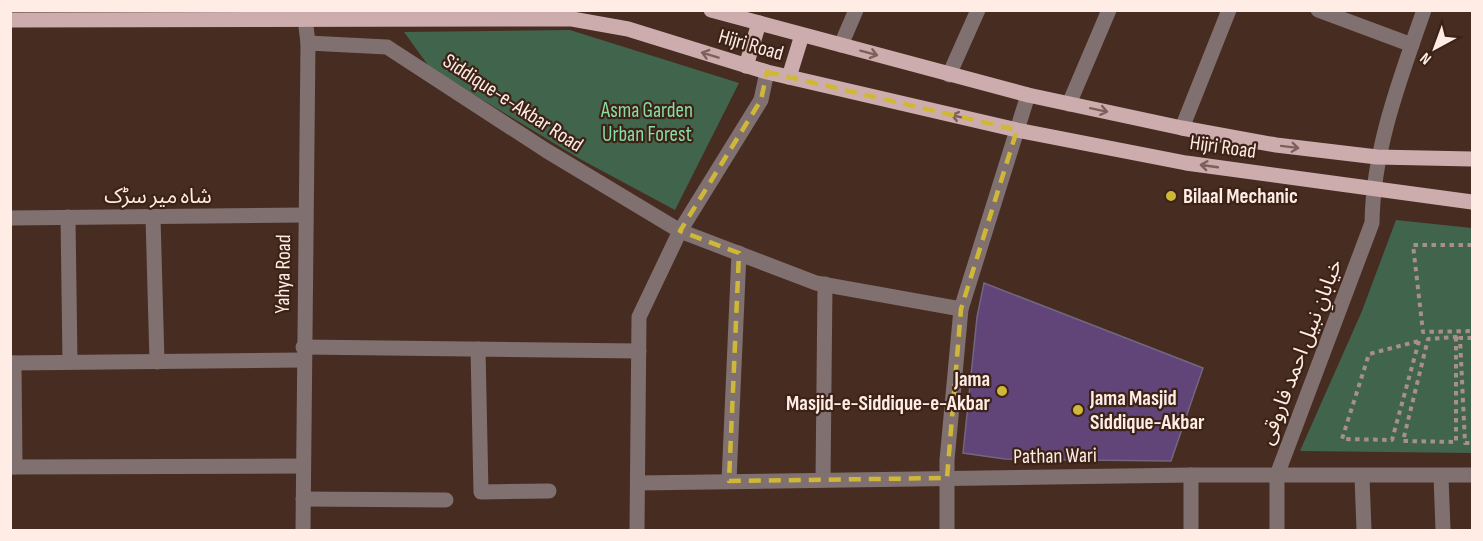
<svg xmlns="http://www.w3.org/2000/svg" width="1483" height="541" font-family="'Sofia Sans Condensed','Noto Sans Arabic',sans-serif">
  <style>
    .green { fill: #41644d }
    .building { fill: #614579; stroke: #736680; stroke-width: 1.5 }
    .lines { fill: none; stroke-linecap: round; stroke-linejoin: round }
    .path { stroke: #a69087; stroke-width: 4; stroke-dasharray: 4.5 4.5; stroke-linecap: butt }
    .minor { stroke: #807070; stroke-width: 15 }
    .major { stroke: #ccacad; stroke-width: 15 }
    .oneway { stroke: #7d605a }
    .marked { fill: none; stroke: #cfb837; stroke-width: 4.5; stroke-dasharray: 12 8; stroke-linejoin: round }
    .poi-dot { fill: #cfb837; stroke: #3c2217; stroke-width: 2 }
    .labels { text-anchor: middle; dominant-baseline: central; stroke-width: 4.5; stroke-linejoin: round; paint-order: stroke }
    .street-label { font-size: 21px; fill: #feece5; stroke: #3c2217 }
    .park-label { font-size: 21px; fill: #86dea5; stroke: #3c2217 }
    .poi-label { font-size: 21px; font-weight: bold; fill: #feece5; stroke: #3c2217; text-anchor: start }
  </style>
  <rect width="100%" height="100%" fill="#472c21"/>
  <!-- green -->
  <g class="green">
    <path d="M570 30 739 83 675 210 580 159 430 68 404 32Z"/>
    <path d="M1396 220 1472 228V453L1300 451 1362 311Z"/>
  </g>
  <!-- building -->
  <path class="building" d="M984 283 1203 368 1171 461 1005 459 963 453 977 317Z"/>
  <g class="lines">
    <!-- path -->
    <g class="path">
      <path d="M1472 245H1413L1423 332 1472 331"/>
      <path d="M1456 337V442L1403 441 1428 339Z"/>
      <path d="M1472 338H1460L1465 443H1472"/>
      <path d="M1419 341 1392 440 1342 439 1369 354Z"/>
    </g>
    <!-- minor -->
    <g class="minor">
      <path d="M1318 10 1412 45"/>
      <path d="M308 43 387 47 547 151 680 231 816 283 961 309"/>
      <path d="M841 45 856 10"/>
      <path d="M949 75 978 10"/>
      <path d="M1069 104 1109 10"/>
      <path d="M1182 128 1229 10"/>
      <path d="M68 217 70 362"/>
      <path d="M153 217 157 362"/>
      <path d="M10 218 305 215"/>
      <path d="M303 347 639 351"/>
      <path d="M478 349 481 492 549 491"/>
      <path d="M10 363 303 360"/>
      <path d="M14 363 15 467"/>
      <path d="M10 467 303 466"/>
      <path d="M1441 476 1443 530"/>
      <path d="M1362 477 1364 530"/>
      <path d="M823 480 825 284"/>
      <path d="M729 481 739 253"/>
      <path d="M638 483 1191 475H1472"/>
      <path d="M303 499 446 500"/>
      <path d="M303 530 308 43 305 18"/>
      <path d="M637 530 639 317 680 231 761 100 767 72"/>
      <path d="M947 530V460L961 309 1028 95"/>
      <path d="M1191 530V475"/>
      <path d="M1277 530V475L1372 223C1373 149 1400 79 1424 10"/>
    </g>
    <!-- major -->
    <g class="major">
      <path d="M711 10 1028 95 1182 128 1276 145 1377 157 1472 159"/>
      <path d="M10 20 572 19 628 29 767 72 1017 130 1186 163 1472 202"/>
      <path d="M746 66 759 23"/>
      <path d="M789 77 802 35"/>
    </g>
  </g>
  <!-- one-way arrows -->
  <defs><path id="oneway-shaft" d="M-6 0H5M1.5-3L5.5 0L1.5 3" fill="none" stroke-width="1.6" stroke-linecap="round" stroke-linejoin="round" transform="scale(1.5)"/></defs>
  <g class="oneway">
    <use href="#oneway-shaft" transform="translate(869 53) rotate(15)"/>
    <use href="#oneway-shaft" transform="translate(710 55) rotate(-163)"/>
    <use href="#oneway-shaft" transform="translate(1099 110) rotate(12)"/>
    <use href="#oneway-shaft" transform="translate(960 117) rotate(-167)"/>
    <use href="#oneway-shaft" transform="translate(1290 147) rotate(7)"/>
    <use href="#oneway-shaft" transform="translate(1209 166) rotate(-172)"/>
  </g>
  <!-- marked area -->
  <path class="marked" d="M767 72 1017 130 961 309 947 478 729 481 739 253 680 231 761 100Z"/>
  <!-- markers -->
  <g class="poi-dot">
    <circle cx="1171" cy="196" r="6"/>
    <circle cx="1002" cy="391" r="6"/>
    <circle cx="1078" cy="410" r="6"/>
  </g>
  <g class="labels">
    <!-- street labels -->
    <g class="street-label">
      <text transform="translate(751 45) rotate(16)">Hijri Road</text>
      <text transform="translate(513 103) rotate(33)">Siddique-e-Akbar Road</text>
      <text transform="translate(1223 147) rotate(8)">Hijri Road</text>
      <text x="158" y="196">شاہ میر سڑک</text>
      <text transform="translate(283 274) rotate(-89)">Yahya Road</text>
      <text transform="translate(1301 352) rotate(-69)">خیابانِ نبیل احمد فاروقی</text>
      <text transform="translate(1055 456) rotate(-1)">Pathan Wari</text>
    </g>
    <!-- park labels -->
    <g class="park-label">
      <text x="647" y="110">Asma Garden<tspan x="647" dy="24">Urban Forest</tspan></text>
    </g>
    <!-- poi labels -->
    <g class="poi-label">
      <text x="1183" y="196">Bilaal Mechanic</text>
      <text x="990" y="379" text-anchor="end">Jama<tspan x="990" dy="24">Masjid-e-Siddique-e-Akbar</tspan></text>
      <text x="1090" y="398">Jama Masjid<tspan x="1090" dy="24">Siddique-Akbar</tspan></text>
    </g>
  </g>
  <!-- border -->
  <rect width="1483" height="541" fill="none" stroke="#feece5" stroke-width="24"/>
  <!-- north arrow -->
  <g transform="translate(1435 48) rotate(221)" stroke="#3c2217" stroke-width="4.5" paint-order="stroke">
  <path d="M0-4.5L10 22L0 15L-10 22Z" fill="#feece5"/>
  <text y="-9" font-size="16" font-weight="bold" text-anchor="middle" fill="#feece5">N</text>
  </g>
</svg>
